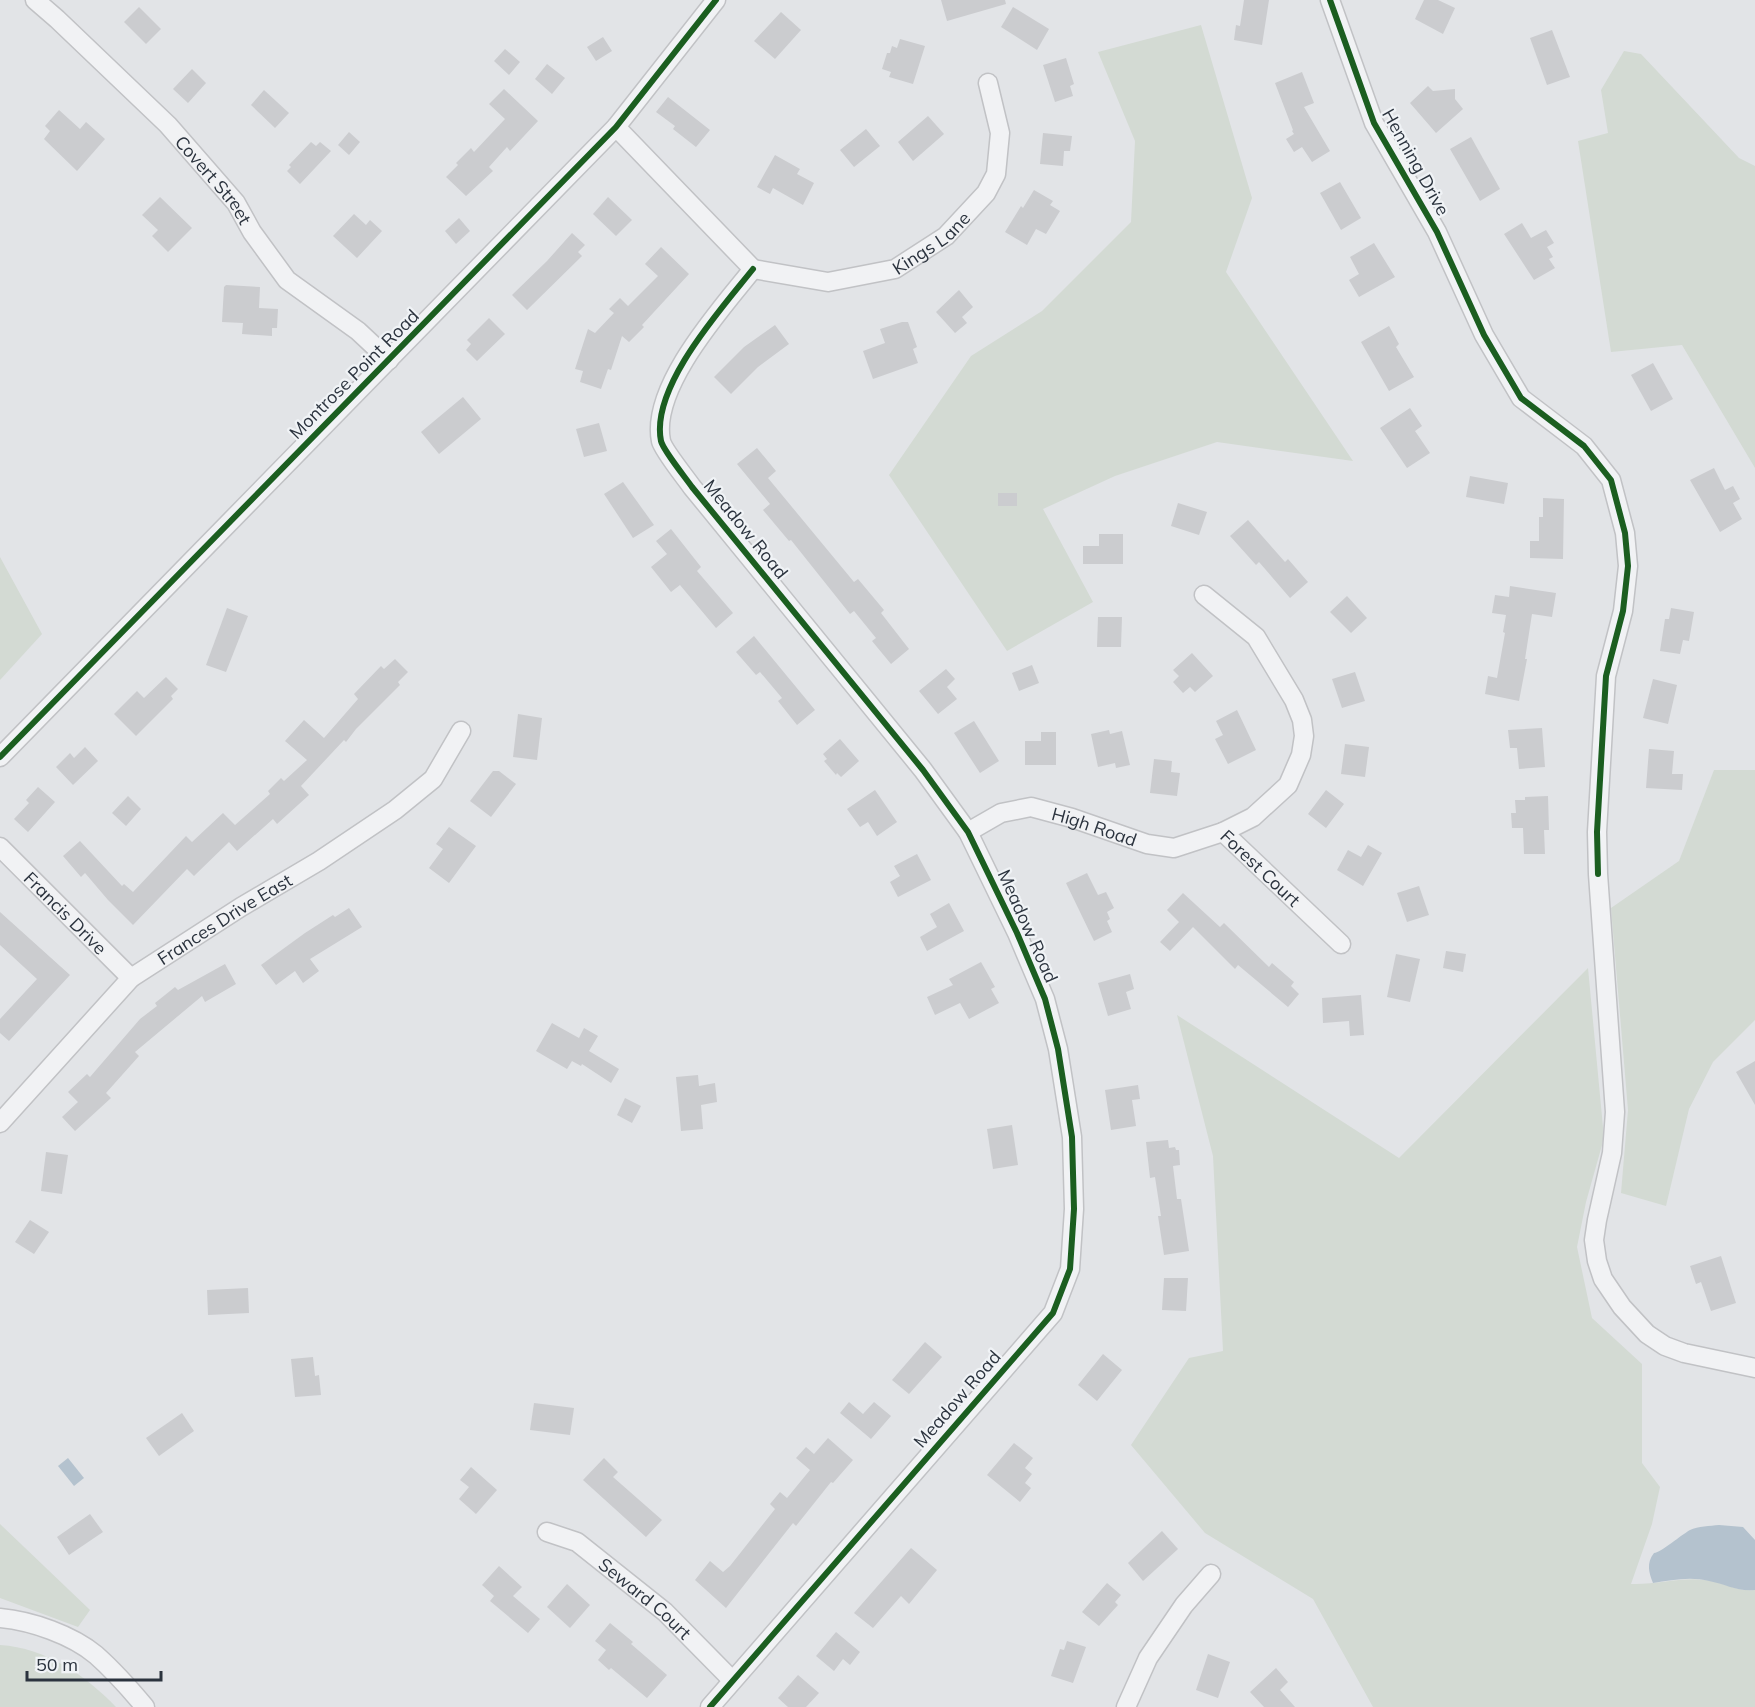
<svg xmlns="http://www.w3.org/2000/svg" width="1755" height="1707" font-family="Mulish,sans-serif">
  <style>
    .green { fill: #d3dad3 }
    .water { fill: #b4c2ce }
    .building { fill: #cbcccf }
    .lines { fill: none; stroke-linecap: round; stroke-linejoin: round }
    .minor-casing { stroke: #c1c2c5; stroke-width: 21 }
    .minor { stroke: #f1f2f4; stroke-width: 18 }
    .cycleway-casing { stroke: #f0f3f6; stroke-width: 10 }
    .cycleway { stroke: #1b5e20; stroke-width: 6 }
    .labels { text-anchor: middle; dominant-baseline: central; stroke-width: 4.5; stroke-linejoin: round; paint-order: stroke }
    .street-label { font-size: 18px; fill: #2b333e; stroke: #f0f3f6 }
  </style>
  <rect width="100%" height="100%" fill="#e2e4e7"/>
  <!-- green -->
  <g class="green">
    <path d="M1201 25 1252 198 1226 272 1353 461 1217 442 1115 476 1043 509 1093 602 1007 651 889 475 971 356 1042 311 1131 222 1135 141 1098 52Z"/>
    <path d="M1624 51 1641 54 1739 158 1755 166V468L1682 345 1611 352 1578 141 1608 133 1601 90Z"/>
    <path d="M0 557 42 634 0 680Z"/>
    <path d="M1714 770H1755V1020L1713 1062 1689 1109 1666 1206 1621 1193 1628 1110 1611 908 1679 861Z"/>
    <path d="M1588 968 1604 1138 1586 1202 1577 1247 1592 1318 1642 1364V1463L1660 1487 1652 1524 1631 1584C1656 1585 1680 1577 1705 1580 1723 1582 1737 1592 1755 1590V1707H1373L1313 1599 1205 1533 1131 1445 1189 1358 1223 1351 1213 1156 1177 1015 1399 1158Z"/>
    <path d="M0 1524 90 1610 78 1627 0 1598Z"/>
    <path d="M0 1645C46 1648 85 1675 116 1707H0Z"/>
  </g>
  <!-- water -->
  <g class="water">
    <path d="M68 1458 84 1478 74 1486 58 1466Z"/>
    <path d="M1719 1525 1743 1527 1755 1540V1590C1738 1592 1725 1584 1709 1581 1691 1576 1671 1580 1653 1583 1649 1573 1646 1563 1654 1553 1662 1552 1681 1535 1690 1530 1698 1526 1710 1526 1719 1525Z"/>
  </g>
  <!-- building -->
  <g class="building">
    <path d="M941 0H1005L1006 4 947 21Z"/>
    <path d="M1244 0H1269L1262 45 1234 40 1236 25 1240 26Z"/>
    <path d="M1424 0H1438L1455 8 1443 34 1415 19Z"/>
    <path d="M139 7 161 29 146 44 124 22Z"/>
    <path d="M1013 7 1049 29 1037 50 1001 27Z"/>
    <path d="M781 12 801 30 775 59 754 41Z"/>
    <path d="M1552 30 1570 77 1547 85 1530 38Z"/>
    <path d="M603 37 612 51 596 61 587 47Z"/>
    <path d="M900 39 925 46 913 84 889 77 891 72 882 69 887 53H890L892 46 897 48Z"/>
    <path d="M505 49 520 62 509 75 494 61Z"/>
    <path d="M1066 58 1074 84 1070 86 1073 96 1055 102 1043 65Z"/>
    <path d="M547 64 565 78 552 94 535 79Z"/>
    <path d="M192 69 206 83 188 103 173 89Z"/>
    <path d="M1302 72 1314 103 1304 107 1330 151 1312 162 1302 147 1294 152 1286 139 1294 134 1292 131 1293 130 1275 83Z"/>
    <path d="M1428 86 1433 91 1455 89V99L1463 109 1436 133 1410 103Z"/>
    <path d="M504 89 538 121 510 151 507 147 489 167 493 171 466 196 446 177 458 165 456 163 471 148 474 152 505 119 489 104Z"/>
    <path d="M264 90 289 113 275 128 251 105Z"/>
    <path d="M668 97 710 130 696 147 673 129 675 126 656 112Z"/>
    <path d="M59 110 80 129 86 122 105 139 77 171 44 139 50 131 45 126Z"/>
    <path d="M928 116 944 134 913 161 898 142Z"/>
    <path d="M866 129 880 146 854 167 840 150Z"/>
    <path d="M349 132 360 142 349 155 338 145Z"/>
    <path d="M1043 133 1072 136 1070 151H1064L1063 166 1040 164Z"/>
    <path d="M1471 137 1500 189 1480 201 1450 149Z"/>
    <path d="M311 142 316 146 320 142 331 151 300 184 287 171 291 167 289 165Z"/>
    <path d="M775 155 800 169 797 174 814 183 803 205 773 188 770 194 757 187Z"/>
    <path d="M1340 182 1361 218 1341 230 1320 193Z"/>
    <path d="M1034 190 1053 201 1050 205 1060 211 1046 234 1036 229 1027 245 1005 232 1021 206 1023 208Z"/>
    <path d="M160 197 192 228 168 252 152 236 158 230 142 215Z"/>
    <path d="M608 197 632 220 616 236 593 214Z"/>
    <path d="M354 214 366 225 370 220 382 231 357 258 333 236Z"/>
    <path d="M459 218 470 231 456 244 445 231Z"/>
    <path d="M1522 223 1531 238 1546 230 1554 243 1547 247 1553 257 1549 259 1555 268 1534 280 1504 234Z"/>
    <path d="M572 233 585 245 578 252 582 256 527 310 512 295 547 261Z"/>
    <path d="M1374 243 1395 277 1359 297 1349 280 1359 274 1350 257Z"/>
    <path d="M661 247 689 274 642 325 644 327 629 342 622 336 611 370 608 369 601 389 580 382 583 371 575 369 588 329 595 333 614 313 609 309 620 298 628 306 658 276 645 264Z"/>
    <path d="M226 285 260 287 259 308 278 309 277 328H272V336L242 334 243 323 222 322 224 287Z"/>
    <path d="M959 290 973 307 962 317 967 323 955 333 936 312Z"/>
    <path d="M489 318 505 334 477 361 466 350 471 344 467 340Z"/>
    <path d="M902 322H908L917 347 913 349 918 363 873 379 863 351 885 343 880 329Z"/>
    <path d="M775 325 789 344 758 367 731 394 714 377 744 347Z"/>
    <path d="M1389 326 1399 344 1396 347 1414 377 1389 391 1361 342Z"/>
    <path d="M1653 363 1673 399 1651 411 1631 375Z"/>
    <path d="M463 397 481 419 439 454 421 432Z"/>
    <path d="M1410 408 1422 426 1415 431 1430 453 1407 468 1380 428Z"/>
    <path d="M599 423 607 451 584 457 576 429Z"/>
    <path d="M757 448 776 471 768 478 854 582 858 579 884 610 881 613 909 649 891 664 872 641 876 638 854 611 850 614 791 540 789 541 763 510 770 504 737 464Z"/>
    <path d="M1714 468 1725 490 1733 486 1740 499 1733 503 1742 519 1720 532 1690 480Z"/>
    <path d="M1470 476 1508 483 1504 504 1466 497Z"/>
    <path d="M623 482 654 525 633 538 604 494Z"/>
    <rect x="998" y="493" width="19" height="13"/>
    <path d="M1543 498 1564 499 1563 559 1530 558V541H1539V517H1543Z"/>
    <path d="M1178 503 1207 512 1199 535 1171 526Z"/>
    <path d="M1248 520 1285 562 1288 559 1308 582 1290 598 1259 562 1256 565 1230 536Z"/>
    <path d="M671 529 701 567 697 571 733 613 716 628 680 585 671 592 651 567 667 554 656 541Z"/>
    <path d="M1099 534H1123V564H1083V546H1099Z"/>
    <path d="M1510 586 1556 593 1552 617 1532 614 1525 659H1527L1519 701 1485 694 1488 676 1497 678 1505 633 1503 632 1506 615 1492 613 1495 595 1509 597Z"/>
    <path d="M1347 596 1367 618 1351 633 1330 612Z"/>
    <path d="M227 608 248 616 226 672 206 665Z"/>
    <path d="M1671 608 1694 612 1689 641 1683 640 1680 654 1660 651 1665 619H1669Z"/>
    <path d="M1098 617H1122L1121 647H1097Z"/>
    <path d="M754 636 815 710 797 725 778 701 782 698 760 672 756 675 736 652Z"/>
    <path d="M1192 653 1213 676 1195 692 1190 687 1183 693 1173 682 1179 676 1173 670Z"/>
    <path d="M395 659 408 672 398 682 400 685 356 729 346 742 344 740 301 786 309 795 277 824 273 819 237 851 229 842 194 876 187 869 133 925 108 900 85 873 81 877 63 856 80 841 122 886 124 884 133 892 186 836 192 842 223 813 235 825 270 794 268 791 281 778 284 781 307 760 285 741 304 720 324 738 358 699 354 694 381 666 384 669Z"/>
    <path d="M1032 665 1039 683 1019 691 1012 673Z"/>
    <path d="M946 669 955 679 947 687 957 699 938 714 919 691Z"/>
    <path d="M1355 672 1365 701 1342 708 1332 679Z"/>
    <path d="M166 677 178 689 171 696 173 699 136 736 114 714 137 691 144 698Z"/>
    <path d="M1653 679 1677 685 1668 724 1643 718Z"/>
    <path d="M1237 710 1256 750 1228 764 1215 739 1223 735 1216 721Z"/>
    <path d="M518 714 542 718 537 760 513 757Z"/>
    <path d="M974 721 999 761 980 773 954 733Z"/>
    <path d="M1542 728 1545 767 1519 769 1517 748H1510L1508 730Z"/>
    <path d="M1109 730 1110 734 1122 731 1130 765 1116 768 1115 763 1098 767 1091 734Z"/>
    <path d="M1041 732H1056V765H1025V741H1041Z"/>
    <path d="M840 739 859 761 841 777 837 773 836 775 824 761 827 759 823 754Z"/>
    <path d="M1345 744 1369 747 1365 777 1341 774Z"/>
    <path d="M85 747 98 761 73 785 56 767 70 753 74 758Z"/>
    <path d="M1649 749 1674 751 1672 774H1683L1682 790 1646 788Z"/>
    <path d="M1154 759 1172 761 1171 772 1180 773 1177 796 1150 793Z"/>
    <path d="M493 771H499L516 784 491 817 470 801Z"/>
    <path d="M38 787 55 802 28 832 14 819 29 803 26 800Z"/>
    <path d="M875 790 897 822 877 836 868 822 860 827 847 809Z"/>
    <path d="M1326 790 1344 804 1326 828 1308 814Z"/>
    <path d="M128 796 141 809 126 826 112 813Z"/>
    <path d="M1548 796 1549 830H1544L1545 854H1524L1523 828H1512L1511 813H1516L1515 800H1525V797Z"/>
    <path d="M449 827 476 846 449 883 429 868 443 849 436 844Z"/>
    <path d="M1368 845 1382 853 1363 886 1337 870 1348 850 1361 857Z"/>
    <path d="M917 854 931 880 898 897 890 882 900 876 894 866Z"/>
    <path d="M1087 873 1098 895 1106 892 1114 908 1107 912 1110 919 1107 921 1112 932 1094 941 1066 883Z"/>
    <path d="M1419 886 1429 915 1407 922 1397 893Z"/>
    <path d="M1183 893 1220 927 1224 923 1269 967 1272 963 1294 982 1291 986 1299 994 1288 1007 1238 965 1235 969 1193 927 1170 951 1160 942 1179 922 1167 910Z"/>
    <path d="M949 903 964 931 927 951 920 937 937 927 930 914Z"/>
    <path d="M349 908 362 927 310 959 319 971 303 983 295 971 276 985 261 965 305 933 333 915 335 917Z"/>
    <path d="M0 912 70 975 9 1041 0 1033V1019L37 979 0 945Z"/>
    <path d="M1446 951 1466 954 1463 972 1443 968Z"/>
    <path d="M1396 954 1420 959 1410 1002 1387 997Z"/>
    <path d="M981 962 995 987 991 989 999 1003 969 1019 960 1003 935 1015 927 997 953 985 949 979Z"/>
    <path d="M225 964 236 984 205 1002 202 996 135 1052 139 1056 106 1093 111 1098 75 1131 62 1117 78 1102 68 1092 87 1074 90 1077 140 1019 157 1006 155 1003 175 987 178 990Z"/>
    <path d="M1130 974 1134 989 1126 992 1131 1009 1108 1016 1098 983Z"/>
    <path d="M1361 995 1364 1035 1350 1036 1349 1021 1323 1023 1322 998Z"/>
    <path d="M552 1023 579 1038 584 1028 598 1036 589 1051 619 1069 611 1083 582 1064 581 1066 572 1061 567 1069 536 1051Z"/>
    <path d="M1755 1061V1105L1736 1072Z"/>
    <path d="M698 1075 699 1086 715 1083 717 1102 701 1105 703 1129 681 1131 676 1077Z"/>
    <path d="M1138 1085 1140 1099 1132 1100 1136 1126 1111 1130 1105 1090Z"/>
    <path d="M625 1098 641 1106 632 1123 617 1115Z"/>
    <path d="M1012 1125 1018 1165 993 1169 987 1129Z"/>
    <path d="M1168 1140 1169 1148 1175 1147 1176 1150H1179L1180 1165 1173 1166 1177 1199H1181L1189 1251 1164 1255 1158 1216H1161L1155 1177 1150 1178 1146 1142Z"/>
    <path d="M46 1152 68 1155 62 1194 41 1191Z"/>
    <path d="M30 1220 49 1232 34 1254 15 1242Z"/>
    <path d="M1721 1256 1736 1303 1711 1311 1701 1282 1696 1284 1690 1266Z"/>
    <path d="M1164 1278H1188L1186 1311 1162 1310Z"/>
    <path d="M248 1288 249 1313 208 1315 207 1290Z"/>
    <path d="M925 1342 942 1357 909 1394 892 1380Z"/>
    <path d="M1103 1354 1122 1370 1097 1401 1078 1385Z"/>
    <path d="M313 1357 315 1376 319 1375 321 1395 295 1397 291 1359Z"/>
    <path d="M849 1402 863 1414 874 1402 891 1416 871 1439 840 1413Z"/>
    <path d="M534 1403 574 1408 570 1435 530 1430Z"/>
    <path d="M182 1413 194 1431 159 1456 146 1438Z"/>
    <path d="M828 1438 853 1460 833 1483 831 1482 796 1526 793 1523 726 1608 695 1580 710 1561 723 1572 730 1566 775 1509 770 1504 780 1492 787 1498 810 1470 796 1458 806 1447 814 1454Z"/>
    <path d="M1014 1443 1033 1458 1025 1468 1032 1474 1025 1483 1031 1488 1020 1502 987 1475Z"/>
    <path d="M604 1458 618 1472 613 1477 662 1520 646 1537 583 1480Z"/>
    <path d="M471 1467 497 1490 476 1514 459 1499 469 1487 460 1480Z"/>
    <path d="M90 1514 103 1532 69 1555 57 1537Z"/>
    <path d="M1162 1531 1178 1549 1143 1581 1128 1563Z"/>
    <path d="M911 1548 937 1570 909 1604 901 1596 873 1628 854 1613Z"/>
    <path d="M499 1566 522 1587 513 1596 540 1619 528 1633 490 1601 494 1596 482 1585Z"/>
    <path d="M1107 1583 1121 1595 1115 1602 1118 1605 1099 1626 1082 1612Z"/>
    <path d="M567 1584 590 1605 570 1628 547 1607Z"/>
    <path d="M610 1623 633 1642 631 1644 667 1675 647 1698 611 1668 609 1670 598 1660 606 1650 595 1641Z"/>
    <path d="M836 1632 860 1652 850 1665 843 1659 834 1671 816 1656Z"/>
    <path d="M1067 1641 1086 1647 1073 1683 1051 1676 1060 1649 1064 1650Z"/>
    <path d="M1208 1654 1230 1662 1218 1698 1196 1690Z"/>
    <path d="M1276 1668 1288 1682 1280 1690 1295 1707H1264L1250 1692Z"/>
    <path d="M798 1675 819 1693 806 1707H788L778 1698Z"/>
  </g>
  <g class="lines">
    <!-- minor casing -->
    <g class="minor-casing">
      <g id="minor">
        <path id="s1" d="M35 0 57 19 168 125 236 203 252 232 287 280 358 331 389 360"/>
        <path d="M1330 0 1374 123 1437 232 1484 335 1521 398 1584 446 1611 480 1625 533 1628 566 1623 611 1606 676 1597 832 1598 874 1615 1112 1612 1153 1597 1220 1594 1240 1597 1261 1603 1279 1622 1307 1647 1334 1665 1346 1684 1353 1755 1368"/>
        <path d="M616 127 753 269"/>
        <path id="s2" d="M753 269 828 282 895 269 946 236 986 193 996 174 1000 133 988 83"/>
        <path d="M0 757 616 127 716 0"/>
        <path id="s3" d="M968 832 1001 813 1031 807 1072 818 1147 844 1174 848 1223 832 1253 817 1288 785 1301 755 1304 736 1302 720 1294 700 1256 637 1204 595"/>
        <path id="s4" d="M1223 832 1341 944"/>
        <path id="s5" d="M0 847 131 978"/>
        <path id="s6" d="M0 1123 131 978 241 907 319 861 395 810 433 779 461 731"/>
        <path id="s7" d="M547 1532 577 1542 665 1612 732 1680"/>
        <path d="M0 1618C32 1621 72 1635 96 1655 114 1671 130 1689 145 1707"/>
        <path d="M710 1707 1053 1313 1070 1269 1074 1209 1072 1137 1058 1049 1045 999 1017 933 968 832 923 770 692 487C685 477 663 450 661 441 650 387 722 308 753 269"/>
        <path d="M1126 1707 1148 1658 1184 1605 1211 1574"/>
      </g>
    </g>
    <!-- minor -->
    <use href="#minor" class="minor"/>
    <!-- cycleway casing -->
    <g class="cycleway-casing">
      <g id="cycleway">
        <path d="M1330 0 1374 123 1437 232 1484 335 1521 398 1584 446 1611 480 1625 533 1628 566 1623 611 1606 676 1597 832 1598 874"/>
        <path d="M0 757 616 127 716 0"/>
        <path d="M710 1707 1053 1313 1070 1269 1074 1209 1072 1137 1058 1049 1045 999 1017 933 968 832 923 770 692 487C685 477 663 450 661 441 650 387 722 308 753 269"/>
      </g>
    </g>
    <!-- cycleway -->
    <use href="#cycleway" class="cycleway"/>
  </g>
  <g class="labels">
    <!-- street labels -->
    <g class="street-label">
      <text transform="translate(1416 162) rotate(61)">Henning Drive</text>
      <text stroke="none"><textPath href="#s1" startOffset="254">Covert Street</textPath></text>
      <text stroke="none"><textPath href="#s2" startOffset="189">Kings Lane</textPath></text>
      <text transform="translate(354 374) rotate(-45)">Montrose Point Road</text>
      <text transform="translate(746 529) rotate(51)">Meadow Road</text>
      <text stroke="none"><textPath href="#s3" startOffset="135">High Road</textPath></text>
      <text stroke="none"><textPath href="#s4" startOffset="52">Forest Court</textPath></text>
      <text stroke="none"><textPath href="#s5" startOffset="93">Francis Drive</textPath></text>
      <text stroke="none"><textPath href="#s6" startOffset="306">Frances Drive East</textPath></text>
      <text transform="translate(1028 926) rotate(66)">Meadow Road</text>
      <text transform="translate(957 1399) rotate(-49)">Meadow Road</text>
      <text stroke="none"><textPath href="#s7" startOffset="120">Seward Court</textPath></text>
    </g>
  </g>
  <!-- scale -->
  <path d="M27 1671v9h134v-9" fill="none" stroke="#2b333e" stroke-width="3"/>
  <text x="36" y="1671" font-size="18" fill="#2b333e" stroke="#f0f3f6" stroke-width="4.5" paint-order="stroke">50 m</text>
</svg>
